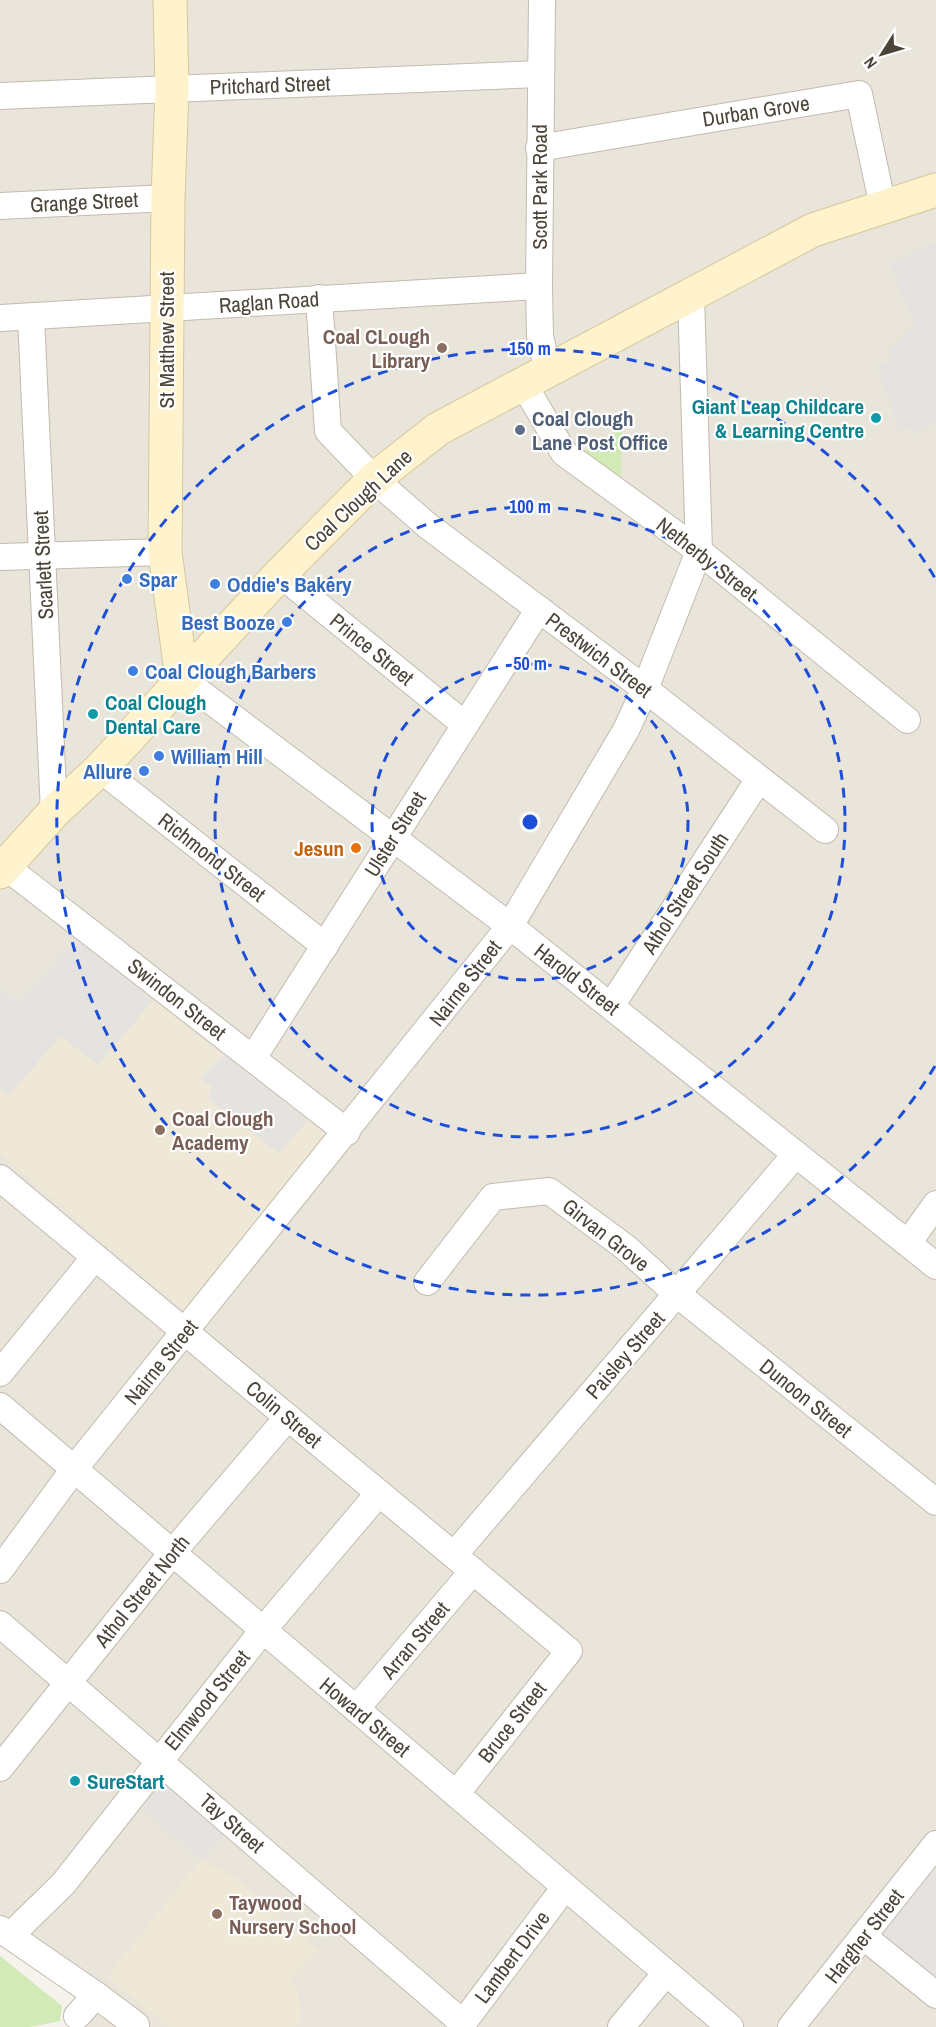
<svg xmlns="http://www.w3.org/2000/svg" width="936" height="2027" font-family="'Archivo Narrow',sans-serif">
  <style>
    .residential { fill: #eae5da }
    .education { fill: #efe8d6 }
    .green { fill: #d2eab5 }
    .parking { fill: #e5e3e0 }
    .lines { fill: none; stroke-linecap: round; stroke-linejoin: round }
    .street-casing { stroke: #c2bbae; stroke-width: 28 }
    .secondary-casing { stroke: #d6c79b; stroke-width: 35 }
    .street { stroke: #fff; stroke-width: 26 }
    .secondary { stroke: #fff3cd; stroke-width: 33 }
    .ring { fill: none; stroke: #1d4ed8; stroke-width: 3; stroke-dasharray: 10 8 }
    .education-dot { fill: #8d6e63; stroke: #fff; stroke-width: 2 }
    .culture-dot { fill: #0f9aa8; stroke: #fff; stroke-width: 2 }
    .service-dot { fill: #5c6f8a; stroke: #fff; stroke-width: 2 }
    .shop-dot { fill: #3f7fe0; stroke: #fff; stroke-width: 2 }
    .food-dot { fill: #e8710a; stroke: #fff; stroke-width: 2 }
    .labels { text-anchor: middle; dominant-baseline: central; stroke-width: 4.5; stroke-linejoin: round; paint-order: stroke }
    .street-label { font-size: 21px; fill: #4b4439; stroke: #fff }
    .education-label { font-size: 21px; font-weight: bold; fill: #785e54; stroke: #fff; text-anchor: start }
    .culture-label { font-size: 21px; font-weight: bold; fill: #0d838f; stroke: #fff; text-anchor: start }
    .service-label { font-size: 21px; font-weight: bold; fill: #4e5e75; stroke: #fff; text-anchor: start }
    .shop-label { font-size: 21px; font-weight: bold; fill: #366cbe; stroke: #fff; text-anchor: start }
    .food-label { font-size: 21px; font-weight: bold; fill: #c56008; stroke: #fff; text-anchor: end }
    .centre { fill: #1d4ed8; stroke: #fff; stroke-width: 3 }
    .ring-label { font-size: 18px; text-anchor: middle; font-weight: bold; fill: #1d4ed8; stroke: #fff; stroke-width: 4.5; stroke-linejoin: round; paint-order: stroke }
  </style>
  <rect width="100%" height="100%" fill="#f6f3ec"/>
  <!-- residential -->
  <path class="residential" d="M0 0H936V2027H80L104 1994 0 1923Z"/>
  <!-- education -->
  <g class="education">
    <path d="M76 940 332 1140 188 1314 0 1154V989L19 1003Z"/>
    <path d="M201 1860 236 1878 318 1951 288 1982 297 1990 301 2019 295 2027H169L107 1977Z"/>
  </g>
  <!-- green -->
  <g class="green">
    <path d="M622 429 621 478 583 451Z"/>
    <path d="M0 1956 62 2006 60 2021 30 2027H0Z"/>
  </g>
  <!-- parking -->
  <g class="parking">
    <path d="M936 242V424L916 433 912 426 900 430 877 367 892 360 889 352 915 325 889 263Z"/>
    <path d="M76 940 153 1000 98 1065 61 1036 8 1096 0 1089V989L19 1003Z"/>
    <path d="M224 1055 308 1121 279 1153 209 1100 212 1086 200 1078Z"/>
    <path d="M164 1780 225 1834 201 1860 140 1806Z"/>
    <path d="M936 1867V1985L877 1939Z"/>
  </g>
  <g class="lines">
    <!-- street casing -->
    <g class="street-casing">
      <g id="street">
        <path d="M542 0 539 286 540 336 548 372"/>
        <path d="M0 96 540 74"/>
        <path d="M539 148 859 94 883 207"/>
        <path d="M0 206 168 198"/>
        <path d="M319 298 328 431 374 479 428 526 645 689 825 830"/>
        <path d="M31 317 54 812"/>
        <path d="M0 318 539 286"/>
        <path d="M524 385 564 453 699 551 907 720"/>
        <path d="M0 557 165 552"/>
        <path d="M280 574 464 724"/>
        <path d="M182 679 510 926 936 1266"/>
        <path d="M100 769 325 946"/>
        <path d="M6 867 347 1132"/>
        <path d="M611 1006 759 779"/>
        <path d="M253 1058 539 609"/>
        <path d="M0 1178 569 1651 456 1794"/>
        <path d="M908 1243 936 1204"/>
        <path d="M427 1282 493 1197 549 1191 625 1247 677 1294 936 1502"/>
        <path d="M0 1373 95 1257"/>
        <path d="M0 1406 730 2027"/>
        <path d="M454 1555 796 1154"/>
        <path d="M0 1570 74 1469 510 926 626 730 645 689 699 551 691 296"/>
        <path d="M0 1624 463 2023"/>
        <path d="M356 1709 473 1571"/>
        <path d="M0 1768 172 1553 288 1417"/>
        <path d="M0 1929 96 1995"/>
        <path d="M11 1935 64 1883 263 1630 379 1493"/>
        <path d="M863 1936 936 1995"/>
        <path d="M77 2016 96 1995 136 2025"/>
        <path d="M460 2027 565 1887"/>
        <path d="M621 2027 666 1973"/>
        <path d="M791 2027 936 1844"/>
      </g>
    </g>
    <!-- secondary casing -->
    <g class="secondary-casing">
      <g id="secondary">
        <path d="M170 0 172 89 168 198 165 552 182 679"/>
        <path d="M0 872 54 812 100 769 280 574 374 479 438 429 813 230 936 190"/>
      </g>
    </g>
    <!-- street -->
    <use href="#street" class="street"/>
    <!-- secondary -->
    <use href="#secondary" class="secondary"/>
  </g>
  <!-- distance rings -->
  <g class="ring">
    <circle cx="530" cy="822" r="158"/>
    <circle cx="530" cy="822" r="315"/>
    <path d="M935 1066A473 473 0 1 1 935 578"/>
  </g>
  <!-- markers -->
  <g class="education-dot">
    <circle cx="442" cy="348" r="6"/>
    <circle cx="160" cy="1130" r="6"/>
    <circle cx="217" cy="1914" r="6"/>
  </g>
  <g class="culture-dot">
    <circle cx="876" cy="418" r="6"/>
    <circle cx="93" cy="714" r="6"/>
    <circle cx="75" cy="1781" r="6"/>
  </g>
  <circle class="service-dot" cx="520" cy="430" r="6"/>
  <g class="shop-dot">
    <circle cx="127" cy="579" r="6"/>
    <circle cx="215" cy="584" r="6"/>
    <circle cx="287" cy="622" r="6"/>
    <circle cx="133" cy="671" r="6"/>
    <circle cx="159" cy="756" r="6"/>
    <circle cx="144" cy="771" r="6"/>
  </g>
  <circle class="food-dot" cx="356" cy="848" r="6"/>
  <g class="labels">
    <!-- street labels -->
    <g class="street-label">
      <text transform="translate(270 85) rotate(-2)">Pritchard Street</text>
      <text transform="translate(756 111) rotate(-9)">Durban Grove</text>
      <text transform="translate(539 187) rotate(-90)">Scott Park Road</text>
      <text transform="translate(84 202) rotate(-3)">Grange Street</text>
      <text transform="translate(269 302) rotate(-4)">Raglan Road</text>
      <text transform="translate(166 340) rotate(-90)">St Matthew Street</text>
      <text transform="translate(358 500) rotate(-43)">Coal Clough Lane</text>
      <text transform="translate(707 559) rotate(38)">Netherby Street</text>
      <text transform="translate(43 565) rotate(-93)">Scarlett Street</text>
      <text transform="translate(372 649) rotate(39)">Prince Street</text>
      <text transform="translate(599 655) rotate(37)">Prestwich Street</text>
      <text transform="translate(395 834) rotate(-58)">Ulster Street</text>
      <text transform="translate(212 857) rotate(38)">Richmond Street</text>
      <text transform="translate(685 893) rotate(-57)">Athol Street South</text>
      <text transform="translate(577 979) rotate(38)">Harold Street</text>
      <text transform="translate(465 983) rotate(-52)">Nairne Street</text>
      <text transform="translate(177 999) rotate(38)">Swindon Street</text>
      <text transform="translate(606 1235) rotate(38)">Girvan Grove</text>
      <text transform="translate(625 1355) rotate(-49)">Paisley Street</text>
      <text transform="translate(161 1362) rotate(-51)">Nairne Street</text>
      <text transform="translate(806 1398) rotate(39)">Dunoon Street</text>
      <text transform="translate(284 1414) rotate(40)">Colin Street</text>
      <text transform="translate(142 1591) rotate(-51)">Athol Street North</text>
      <text transform="translate(415 1640) rotate(-50)">Arran Street</text>
      <text transform="translate(207 1700) rotate(-51)">Elmwood Street</text>
      <text transform="translate(365 1717) rotate(40)">Howard Street</text>
      <text transform="translate(512 1722) rotate(-52)">Bruce Street</text>
      <text transform="translate(232 1823) rotate(41)">Tay Street</text>
      <text transform="translate(864 1936) rotate(-52)">Hargher Street</text>
      <text transform="translate(512 1957) rotate(-53)">Lambert Drive</text>
    </g>
    <!-- education labels -->
    <g class="education-label">
      <text x="430" y="336" text-anchor="end">Coal CLough<tspan x="430" dy="24">Library</tspan></text>
      <text x="172" y="1118">Coal Clough<tspan x="172" dy="24">Academy</tspan></text>
      <text x="229" y="1902">Taywood<tspan x="229" dy="24">Nursery School</tspan></text>
    </g>
    <!-- culture labels -->
    <g class="culture-label">
      <text x="864" y="406" text-anchor="end">Giant Leap Childcare<tspan x="864" dy="24">&amp; Learning Centre</tspan></text>
      <text x="105" y="702">Coal Clough<tspan x="105" dy="24">Dental Care</tspan></text>
      <text x="87" y="1781">SureStart</text>
    </g>
    <!-- service labels -->
    <g class="service-label">
      <text x="532" y="418">Coal Clough<tspan x="532" dy="24">Lane Post Office</tspan></text>
    </g>
    <!-- shop labels -->
    <g class="shop-label">
      <text x="139" y="579">Spar</text>
      <text x="227" y="584">Oddie's Bakery</text>
      <text x="275" y="622" text-anchor="end">Best Booze</text>
      <text x="145" y="671">Coal Clough Barbers</text>
      <text x="171" y="756">William Hill</text>
      <text x="132" y="771" text-anchor="end">Allure</text>
    </g>
    <!-- food labels -->
    <g class="food-label">
      <text x="344" y="848">Jesun</text>
    </g>
  </g>
  <circle cx="530" cy="822" r="9" class="centre"/>
  <g class="ring-label">
    <text x="530" y="355">150 m</text>
    <text x="530" y="513">100 m</text>
    <text x="530" y="670">50 m</text>
  </g>
  <!-- north arrow -->
  <g transform="translate(882 54) rotate(233)" stroke="#ffffff" stroke-width="4.5" paint-order="stroke">
  <path d="M0-4.5L10 22L0 15L-10 22Z" fill="#4b4439"/>
  <text y="-9" font-size="16" font-weight="bold" text-anchor="middle" fill="#4b4439">N</text>
  </g>
</svg>
